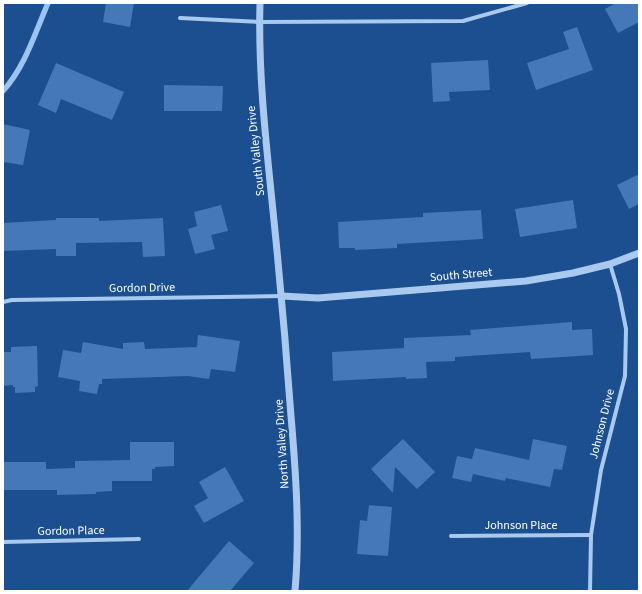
<svg xmlns="http://www.w3.org/2000/svg" width="642" height="594" font-family="'Source Sans 3',sans-serif">
  <style>
    .lines { fill: none; stroke-linecap: round; stroke-linejoin: round }
    .stream { stroke: #9cc4f0; stroke-width: 5.5 }
    .building { fill: #4478b7 }
    .minor { stroke: #a9c9ee; stroke-width: 4 }
    .tertiary { stroke: #a9c9ee; stroke-width: 7 }
    .labels { text-anchor: middle; dominant-baseline: central; stroke-width: 4; stroke-linejoin: round; paint-order: stroke }
    .street-label { font-size: 12px; fill: #fff; stroke: #1b4f8f }
  </style>
  <rect width="100%" height="100%" fill="#1b4f8f"/>
  <g class="lines">
    <!-- stream -->
    <path class="stream" d="M3 91C25 67 35 33 48 3"/>
  </g>
  <!-- building -->
  <g class="building">
    <path d="M106 3H134L130 27 103 22Z"/>
    <path d="M616 3H639V22L618 33 605 9Z"/>
    <path d="M577 27 593 70 536 90 527 63 569 49 563 32Z"/>
    <path d="M488 60 490 90 449 92 450 101 433 102 431 63Z"/>
    <path d="M56 63 124 92 112 120 61 99 56 113 38 105Z"/>
    <path d="M164 85 223 86 222 111H164Z"/>
    <path d="M3 124 30 130 23 165 3 162Z"/>
    <path d="M639 174V204L629 209 617 185Z"/>
    <path d="M573 200 577 228 520 237 515 209Z"/>
    <path d="M221 205 228 231 211 235 215 249 195 254 188 229 197 226 194 212Z"/>
    <path d="M481 210 483 239 397 244V248L355 250V248H339L338 222 423 217V213Z"/>
    <path d="M56 218H99V221L163 218 165 256 143 257 142 242 76 243V256H56V249L3 251V223L56 220Z"/>
    <path d="M572 322V330L592 329 593 355 531 359 530 352 455 357V361L426 362 427 378 406 379V377L333 381 332 352 404 348V338L471 335 470 330Z"/>
    <path d="M198 335 240 341 235 372 211 369 209 379 188 376 102 379V384H99L97 394 79 391 80 381 58 377 63 350 81 353 83 342 123 349V343L144 342 145 349 197 347Z"/>
    <path d="M37 346 38 386 35 387V392L15 393V387H13V385L3 386V352H11V347Z"/>
    <path d="M403 439 435 472 417 489 395 467 393 493 371 469Z"/>
    <path d="M533 439 567 446 562 470 554 469 550 487 506 478 505 481 473 474 471 482 452 478 457 456 472 459 475 448 529 460Z"/>
    <path d="M130 442H174V466L155 467V469H152V481H112V491L96 492V494L57 495V490H3V462H46V469L75 468V461L130 460Z"/>
    <path d="M225 467 244 501 204 523 194 506 208 498 199 482Z"/>
    <path d="M369 505 392 507 388 556 357 554 360 520 367 521Z"/>
    <path d="M229 541 254 563 230 591H187Z"/>
  </g>
  <g class="lines">
    <!-- minor -->
    <g class="minor">
      <path d="M180 18 259 22 463 21 527 3"/>
      <path d="M3 302 12 300 282 296"/>
      <path d="M451 536 591 535"/>
      <path d="M3 542 139 539"/>
      <path d="M590 591 591 535 601 470 625 376 626 329 619 294 610 264"/>
    </g>
    <!-- tertiary -->
    <g class="tertiary">
      <path d="M260 3C258 73 266 142 273 211 280 279 286 347 291 416 296 474 300 533 295 591"/>
      <path d="M282 296 318 298 526 281 573 273 610 264 639 253"/>
    </g>
  </g>
  <g class="labels">
    <!-- street labels -->
    <g class="street-label">
      <text transform="translate(256 151) rotate(-96)">South Valley Drive</text>
      <text transform="translate(461 275) rotate(-5)">South Street</text>
      <text transform="translate(142 288) rotate(-1)">Gordon Drive</text>
      <text transform="translate(602 424) rotate(-76)">Johnson Drive</text>
      <text transform="translate(282 444) rotate(-94)">North Valley Drive</text>
      <text x="521" y="525">Johnson Place</text>
      <text transform="translate(71 531) rotate(-1)">Gordon Place</text>
    </g>
  </g>
  <!-- border -->
  <rect width="642" height="594" fill="none" stroke="#ffffff" stroke-width="8"/>
</svg>
